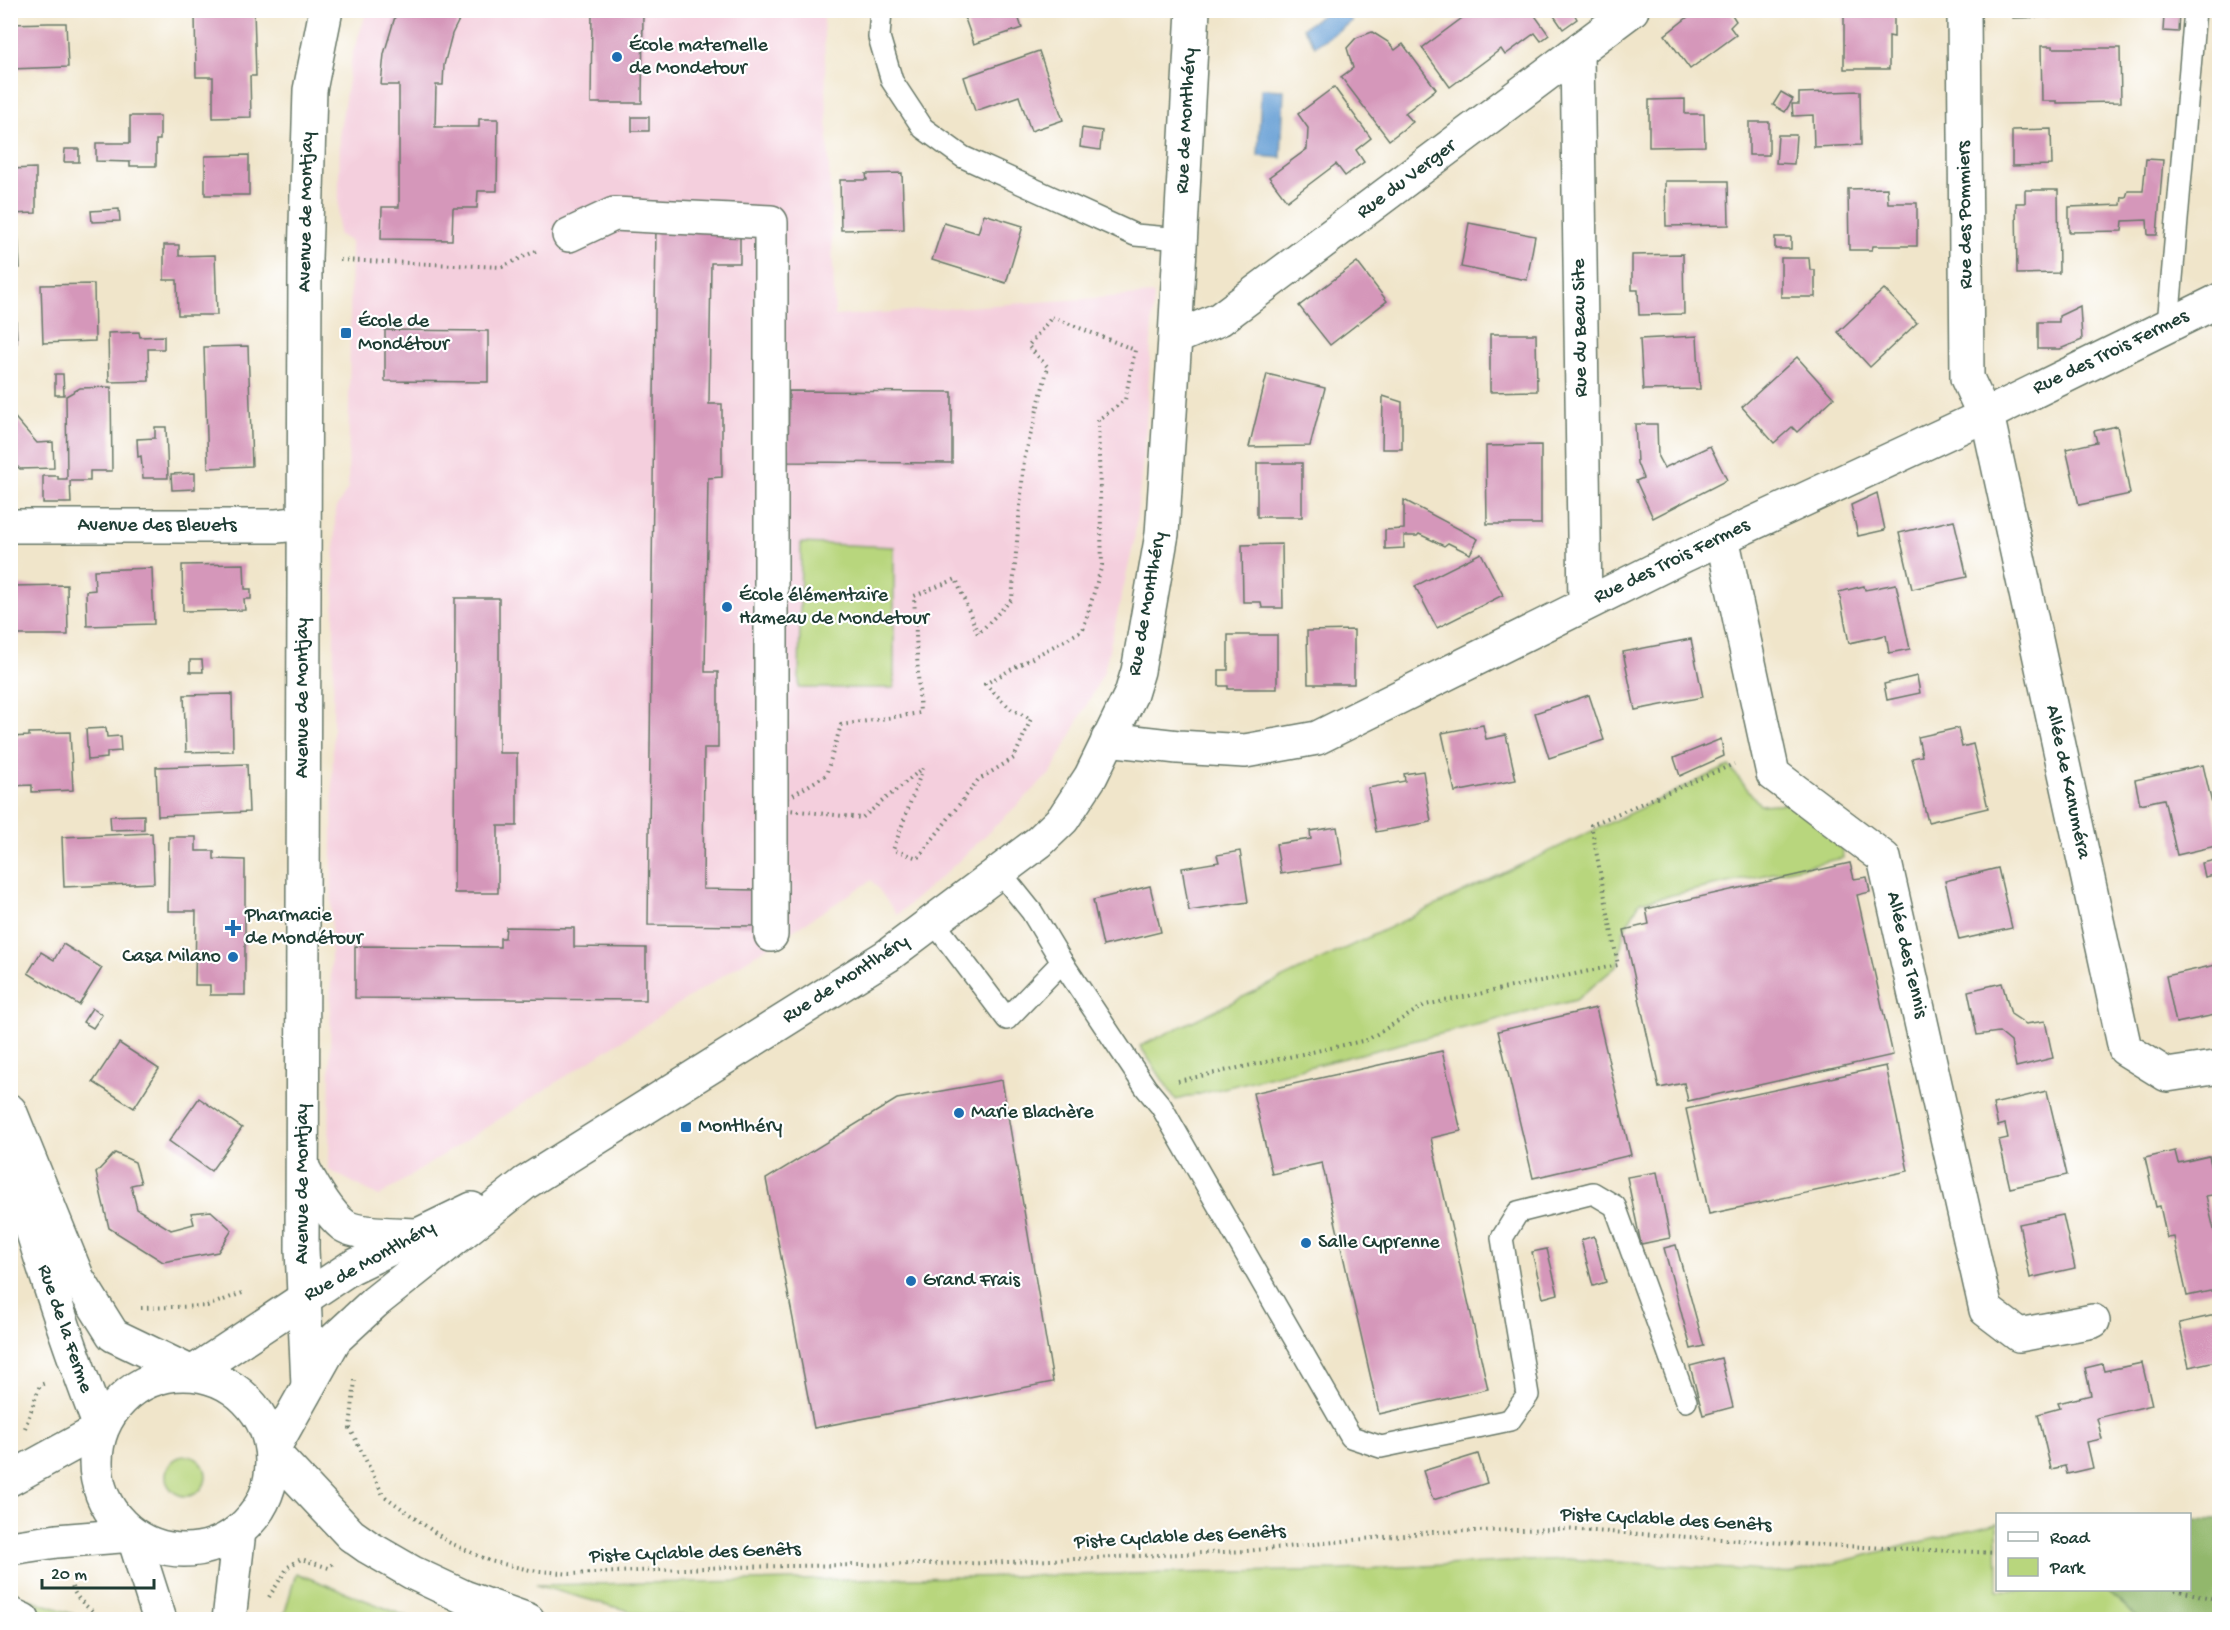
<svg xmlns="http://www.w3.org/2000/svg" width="2230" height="1630" font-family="'Gochi Hand',sans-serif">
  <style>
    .built { fill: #f4cfdd }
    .green { fill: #b8d67d; stroke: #6c8a58; stroke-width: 1.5 }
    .forest { fill: #92b76c; stroke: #587a50; stroke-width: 1.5 }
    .water { fill: #659ed4; stroke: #426e84; stroke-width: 1.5 }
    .building { fill: #d597ba }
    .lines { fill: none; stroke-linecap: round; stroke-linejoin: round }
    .service-casing { stroke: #687868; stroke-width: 24 }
    .pedestrian-casing { stroke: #687868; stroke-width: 36 }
    .minor-casing { stroke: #687868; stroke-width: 36 }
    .tertiary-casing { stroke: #687868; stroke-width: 36 }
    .secondary-casing { stroke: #687868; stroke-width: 36 }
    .trunk-casing { stroke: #687868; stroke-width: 36 }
    .path { stroke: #687868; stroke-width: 4; stroke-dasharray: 1.5 4.5; stroke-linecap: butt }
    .service { stroke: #fff; stroke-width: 21 }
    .pedestrian { stroke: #fff; stroke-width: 33 }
    .minor { stroke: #fff; stroke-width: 33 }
    .tertiary { stroke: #fff; stroke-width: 33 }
    .secondary { stroke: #fff; stroke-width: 33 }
    .trunk { stroke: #fff; stroke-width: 33 }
    .poi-dot { fill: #1f6fb2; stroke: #fff; stroke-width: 2 }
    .labels { text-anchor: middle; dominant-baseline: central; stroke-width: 4.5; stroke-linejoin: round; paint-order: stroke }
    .poi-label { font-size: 20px; fill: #1f3d34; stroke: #fff; text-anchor: start }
    .street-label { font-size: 20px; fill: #1f3d34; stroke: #fff }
  </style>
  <rect width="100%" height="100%" fill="#fff"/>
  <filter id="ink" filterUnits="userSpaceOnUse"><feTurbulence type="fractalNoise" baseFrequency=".0167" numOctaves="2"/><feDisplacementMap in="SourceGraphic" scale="12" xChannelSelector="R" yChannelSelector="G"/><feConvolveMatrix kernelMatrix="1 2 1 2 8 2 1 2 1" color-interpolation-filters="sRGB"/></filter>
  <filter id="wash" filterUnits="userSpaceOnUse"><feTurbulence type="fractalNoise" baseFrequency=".008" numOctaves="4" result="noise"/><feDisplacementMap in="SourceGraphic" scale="24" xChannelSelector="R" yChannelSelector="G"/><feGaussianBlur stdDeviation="1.35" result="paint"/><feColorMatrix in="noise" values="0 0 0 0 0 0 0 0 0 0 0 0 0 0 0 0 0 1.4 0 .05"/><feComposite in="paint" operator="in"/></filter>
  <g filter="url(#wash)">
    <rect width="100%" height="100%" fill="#f0e5ca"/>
    <!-- built -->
    <path class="built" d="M367 11H823L835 316 1154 294 1145 440 1134 542 1104 672 1051 773 948 871 897 915 872 880 379 1196 329 1170 335 510 348 488 351 242 338 234 340 130 352 55Z"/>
    <!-- green -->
    <g class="green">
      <path d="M801 543 894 547V688H799Z"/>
      <path d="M1729 766 1760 805 1791 803 1839 833 1843 858 1640 902 1624 930 1618 965 1576 1000 1176 1100 1140 1046Z"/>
      <circle cx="186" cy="1476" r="20"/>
      <path d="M1997 1523 1998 1590H2106L2140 1619 959 1620 644 1615 536 1585 1341 1570 1567 1559 1795 1573Z"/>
      <path d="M296 1573 413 1619H283Z"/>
      <path d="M29 1599 87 1619H88H11L10 1601Z"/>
    </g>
    <!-- forest -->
    <path class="forest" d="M2190 1519 2219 1520V1619H2140L2106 1590H2190Z"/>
    <!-- water -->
    <g class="water">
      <path d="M1328 11H1345L1352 21 1315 46 1303 28Z"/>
      <path d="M1261 89 1284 90 1281 158 1258 156Z"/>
    </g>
    <g id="blocks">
      <!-- building -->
      <g class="building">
        <path d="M209 10H254L256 76H250L251 117 213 118V77H196L195 13 209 12Z"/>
        <path d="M397 10H464L452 34 444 65 443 85H436L435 127H479V119H498L497 191H478L477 208H453L452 240 381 239 382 207H399V85H381L384 54Z"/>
        <path d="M592 10H643L642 103H591Z"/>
        <path d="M962 10H1016L1022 28 974 44Z"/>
        <path d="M1473 10H1499L1503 16 1510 10H1515L1519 16 1526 10H1531L1549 35 1541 41 1535 33 1505 55 1501 49 1450 87 1422 48Z"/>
        <path d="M1550 10H1572L1577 19 1563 29Z"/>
        <path d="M1697 10H1717L1721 15 1729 10 1736 21 1730 27 1736 35 1690 69 1665 35Z"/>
        <path d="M1844 10H1894V37L1889 36V69H1844Z"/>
        <path d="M2013 10H2049V17L2013 18Z"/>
        <path d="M2146 10H2179L2178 32 2163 31 2164 16 2146 15Z"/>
        <path d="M48 23H66L68 67 10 69V24Z"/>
        <path d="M1372 32 1388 42 1395 50 1403 44 1436 89 1405 113 1413 122 1389 140 1341 77 1353 68 1347 48 1356 38Z"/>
        <path d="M2041 46H2053V48H2120L2121 102 2057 103V101H2042Z"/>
        <path d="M1039 51 1063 120 1031 131 1019 96 975 111 964 77Z"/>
        <path d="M1334 87 1371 138 1356 150 1364 162 1345 176 1336 164 1287 201 1269 177 1307 149 1308 128 1298 114Z"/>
        <path d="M1860 91 1861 145 1814 147 1813 115 1793 116 1792 104H1799V93Z"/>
        <path d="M1781 92 1793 99 1785 112 1773 105Z"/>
        <path d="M1685 99V114H1704L1705 146 1649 147V100Z"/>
        <rect x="10" y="104" width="3" height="49"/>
        <path d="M130 116H160V140H156V166H130V162L96 161V143H130Z"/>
        <rect x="632" y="117" width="17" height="14"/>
        <rect x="1749" y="122" width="20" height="33"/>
        <path d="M1082 128 1102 131 1100 150 1080 147Z"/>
        <path d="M2051 129 2052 165 2012 166V130Z"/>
        <path d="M1778 135H1796L1794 164 1776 163Z"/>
        <path d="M65 149H79V162H64Z"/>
        <path d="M249 155V195H205V156Z"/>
        <path d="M2146 159 2163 160 2157 235H2148L2147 220 2123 221 2122 231 2069 232V207L2121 205 2122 197H2126L2128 191H2143Z"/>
        <path d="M36 168V213L10 214V169Z"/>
        <path d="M902 173 904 229 841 230 840 180H867L866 174Z"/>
        <path d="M1665 181H1728L1729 225 1666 226Z"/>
        <path d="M1887 188 1888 203H1917V246H1873L1872 250H1849L1848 189Z"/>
        <path d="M2025 190H2058L2059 273 2017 274 2016 203H2025Z"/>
        <path d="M119 209 120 221 92 222 91 211Z"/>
        <path d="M984 214 1023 226 1006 283 932 260 944 223 978 233Z"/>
        <path d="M1469 223 1535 236 1527 280 1461 267Z"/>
        <path d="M656 224 740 225V263H711L709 404H722V477L708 478 705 672H718V748H704L703 889 755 890V926L648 925Z"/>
        <path d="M18 232 20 268H10V233Z"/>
        <rect x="1775" y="237" width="16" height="12"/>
        <path d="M164 245H179V256L215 255 217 315H178L177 280H164Z"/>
        <path d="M1683 254 1684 314 1639 315 1638 290H1632V255Z"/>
        <path d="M1781 258H1809L1810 270H1815V297H1781Z"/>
        <path d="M1357 262 1387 301 1330 345 1299 306Z"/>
        <path d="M94 284 95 341 43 343 41 285Z"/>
        <path d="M1884 289 1917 323 1870 367 1838 332Z"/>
        <path d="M10 300H15L17 343H10Z"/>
        <path d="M2080 306 2082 340 2060 349H2038V322H2059V316Z"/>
        <path d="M385 330 488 331V382L385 381Z"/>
        <path d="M139 332 140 337 164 336V349H148L149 381 109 382 108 333Z"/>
        <path d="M1490 334H1536L1537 391 1490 392Z"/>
        <path d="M1697 336 1700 389 1643 390 1640 339Z"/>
        <path d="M248 346 252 466 208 468 204 347Z"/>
        <path d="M10 350H13L14 399H10Z"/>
        <path d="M1797 357 1834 398 1797 432 1792 427 1774 443 1742 407Z"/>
        <path d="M55 374H63L64 395H55Z"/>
        <path d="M1267 374 1325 388 1310 446 1249 447Z"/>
        <path d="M111 387 112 471H90V481H70L71 503H43V476H58V479H67L66 396 80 388Z"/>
        <path d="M789 391 952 392V463L788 462Z"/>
        <path d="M1383 396 1402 402V449H1382Z"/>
        <path d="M10 412 37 443 53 442 54 468 20 469 18 467 10 474Z"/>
        <path d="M1635 424H1657L1658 457 1664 468 1710 446 1727 480 1653 518 1636 481 1643 478 1637 463Z"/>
        <path d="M2117 426 2130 494 2079 505 2066 449 2097 442 2094 431Z"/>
        <path d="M155 427H166L168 478H143L141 456 138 457 137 439 155 438Z"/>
        <path d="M1541 445V524H1487L1486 446Z"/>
        <rect x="1257" y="463" width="45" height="54"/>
        <path d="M195 473V489L172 490 171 474Z"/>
        <path d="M1877 493 1885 530 1858 536 1851 505Z"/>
        <path d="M1404 500 1478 539 1470 554 1448 543 1444 546 1419 534 1417 536H1404V548L1385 549V530L1404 529Z"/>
        <path d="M1954 520 1967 577 1912 589 1899 533Z"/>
        <path d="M1282 544 1283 608H1262L1261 602H1243L1242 545Z"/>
        <path d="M1481 553 1503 595 1437 628 1415 586Z"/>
        <path d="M244 564 245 589H251V599H244L245 610 183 611 182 565Z"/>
        <path d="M152 568 154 624 87 626 86 591 95 590 94 570Z"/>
        <path d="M1896 584 1910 649 1889 653 1886 635 1849 643 1839 592 1864 586 1865 590Z"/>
        <path d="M67 585 68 635H10V586Z"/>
        <path d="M455 598H499V753H517V826H498V893H454Z"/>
        <path d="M1354 630V684H1308L1307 631Z"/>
        <path d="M1228 635H1277V689H1228V686H1219V670H1228Z"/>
        <path d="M1691 639 1703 697 1635 710 1623 652Z"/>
        <path d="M190 660H202L203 672H190Z"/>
        <path d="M1917 676 1920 693 1887 700 1884 684Z"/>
        <path d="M232 694 233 751 186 752 184 695Z"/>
        <path d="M1589 695 1604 740 1549 758 1535 713Z"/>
        <path d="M1483 725 1486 739 1506 735 1516 780 1455 792 1442 733Z"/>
        <path d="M106 728 107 737 120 736 121 751 107 752V758L88 760 86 729Z"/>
        <path d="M1958 728 1962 747 1973 744 1988 808 1928 822 1912 758 1922 756 1918 737Z"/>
        <path d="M70 732 73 790 32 792V785L10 786V737L29 736V733Z"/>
        <path d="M1721 739 1724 756 1680 776 1674 758Z"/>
        <path d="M247 764 249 812 158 816 156 767Z"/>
        <path d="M2203 765 2220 838V845L2177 855 2164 799 2140 804 2135 780Z"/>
        <path d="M1423 771 1431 822 1376 832 1368 788 1405 781 1404 774Z"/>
        <path d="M144 815V829L111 830 110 816Z"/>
        <path d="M1337 827 1343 864 1281 874 1276 844 1311 839 1310 831Z"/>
        <path d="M152 833 154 883 64 887 62 837Z"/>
        <path d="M169 837H196V851H214V859L245 860V995H210V985H195L196 911H168Z"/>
        <path d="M1240 851 1248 902 1189 911 1182 868 1219 862 1217 855Z"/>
        <path d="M2220 859V874L2205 877 2202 863Z"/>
        <path d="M1850 863 1854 879 1867 877 1870 892 1857 895 1893 1055 1688 1101 1684 1083 1659 1088 1624 930 1649 924 1646 909Z"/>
        <path d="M1998 868 2012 928 1959 940 1945 881Z"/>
        <path d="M1150 886 1161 932 1103 946 1093 900Z"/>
        <path d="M506 927 574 928V947L646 948V1000L355 998V946L500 947V938H505Z"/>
        <path d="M63 944 102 968 79 1005 28 973 41 952 54 960Z"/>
        <path d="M2220 964V1014L2176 1023 2166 976Z"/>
        <path d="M2002 983 2011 1014 2026 1024 2045 1021 2053 1058 2016 1067 2011 1042 1999 1032 1977 1035 1968 991Z"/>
        <path d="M92 1008 102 1015 93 1028 83 1022Z"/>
        <path d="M1596 1008 1631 1155 1533 1178 1498 1031Z"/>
        <path d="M119 1043 159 1069 134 1108 93 1082Z"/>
        <path d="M1442 1051 1461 1131 1431 1138 1488 1389 1379 1414 1322 1163 1272 1174 1253 1093Z"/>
        <path d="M1886 1066 1908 1171 1709 1214 1686 1109Z"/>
        <path d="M1002 1080 1053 1382 814 1428 766 1179 897 1099Z"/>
        <path d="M2047 1091 2067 1175 2010 1188 1999 1140 2008 1138 2005 1124 1998 1126 1993 1104Z"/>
        <path d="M199 1098 242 1128 211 1171 169 1141Z"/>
        <path d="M2175 1151 2178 1163 2209 1156 2218 1194 2206 1196 2220 1255V1289L2187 1296 2174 1237 2167 1238 2160 1206 2156 1207 2145 1158Z"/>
        <path d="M115 1153 135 1162 141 1183 131 1185 137 1209 171 1230 194 1224 191 1213 211 1211 232 1230 218 1252 163 1262 109 1228 96 1173Z"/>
        <path d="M1657 1172 1670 1238 1641 1244 1627 1177Z"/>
        <path d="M2063 1215 2075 1268 2030 1278 2019 1224Z"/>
        <path d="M1594 1236 1606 1282 1593 1286 1581 1240Z"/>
        <path d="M1676 1245 1704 1346 1691 1349 1664 1248Z"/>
        <path d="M1547 1249 1558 1294 1543 1298 1532 1252Z"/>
        <path d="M2220 1314V1360L2189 1367 2179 1323Z"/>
        <path d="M1721 1358 1733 1407 1703 1415 1690 1366Z"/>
        <path d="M2142 1363 2152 1405 2097 1418 2102 1439 2087 1442 2093 1468 2067 1474 2065 1466 2051 1469 2038 1414 2060 1408 2058 1403 2091 1395 2085 1368 2102 1364 2104 1371Z"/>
        <path d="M1478 1454 1487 1483 1433 1500 1423 1471Z"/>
      </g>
    </g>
  </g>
  <g filter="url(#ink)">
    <use href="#blocks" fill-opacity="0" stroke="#687868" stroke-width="1.5"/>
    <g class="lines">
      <!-- service casing -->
      <g class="service-casing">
        <g id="service">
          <path d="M881 10 879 37 892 81 923 128 963 157 1135 235 1181 239"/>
          <path d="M2168 325 2195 10"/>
          <path d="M999 871 1032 912 1062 962 1146 1088 1161 1106 1351 1437 1381 1447 1510 1420 1528 1395 1502 1238 1518 1212 1593 1193 1615 1206 1686 1401"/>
          <path d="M933 921 1007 1019 1062 962"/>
        </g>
      </g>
      <!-- pedestrian casing -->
      <g class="pedestrian-casing">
        <path id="pedestrian" d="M569 235 614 214 771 222V935"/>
      </g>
      <!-- minor casing -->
      <g class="minor-casing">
        <g id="minor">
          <path d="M1964 10 1967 378 1990 428 2125 1049 2167 1075 2220 1067"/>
          <path d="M1577 53 1585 604"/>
          <path d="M1175 338 1220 319 1632 10"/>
          <path d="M10 526H277L304 523"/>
          <path d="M1722 537 1773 774 1884 858 1986 1310 2019 1335 2093 1321"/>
          <path d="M1108 739 1178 747 1245 751 1317 738 1685 555 1986 415 2220 300"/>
          <path d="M303 1168C312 1185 328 1213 343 1225 356 1235 400 1234 417 1235"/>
          <path d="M308 1386 302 1249 305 259 310 90 326 10"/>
        </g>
      </g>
      <!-- tertiary casing -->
      <g class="tertiary-casing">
        <g id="tertiary">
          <path d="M10 1111 78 1279 113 1335 192 1373"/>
          <path d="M13 1167C39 1255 67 1343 101 1429"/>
          <path d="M133 1535 160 1620"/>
          <path d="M229 1620 239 1531"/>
        </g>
      </g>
      <!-- secondary casing -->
      <g class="secondary-casing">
        <g id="secondary">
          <path d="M192 1373 350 1268 472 1209"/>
          <circle cx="184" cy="1462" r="88"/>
          <path d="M272 1451 335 1339 375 1302 525 1183 887 956 1039 842 1063 819 1091 776 1131 694 1138 671 1162 534 1175 338 1193 10"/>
          <path d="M10 1479 101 1429"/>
          <path d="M10 1548 57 1541 133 1535"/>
        </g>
      </g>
      <!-- trunk casing -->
      <g class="trunk-casing">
        <g id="trunk">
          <path d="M272 1451 351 1535 368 1547 413 1573 464 1597 528 1620"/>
          <path d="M10 1614 23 1620"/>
        </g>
      </g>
      <!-- path -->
      <g class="path">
        <path d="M340 260 502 267 538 250"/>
        <path d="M1052 317 1135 350 1125 400 1098 420 1102 565 1083 630 985 684 1011 709 1031 719 1014 758 978 780 918 858 893 850 923 768 862 818 771 808 826 775 841 725 920 713 914 596 956 579 978 634 1012 599 1024 460 1048 367 1028 346Z"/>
        <path d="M1178 1081 1367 1040 1425 1005 1618 965 1591 825 1734 764"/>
        <path d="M141 1308 207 1306 245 1292"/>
        <path d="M355 1380 350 1428 383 1495 448 1542 490 1561 530 1570 571 1574 728 1567 987 1563 1246 1551 1433 1532 1562 1529 1800 1544 1998 1553"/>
        <path d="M25 1428 40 1385 46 1383"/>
        <path d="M72 1587C78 1603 91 1608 102 1620"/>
        <path d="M2175 1590 2220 1600"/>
        <path d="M269 1597 288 1567 301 1559 329 1568 332 1564"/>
      </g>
      <!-- service -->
      <use href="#service" class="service"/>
      <!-- pedestrian -->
      <use href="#pedestrian" class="pedestrian"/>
      <!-- minor -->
      <use href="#minor" class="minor"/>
      <!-- tertiary -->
      <use href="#tertiary" class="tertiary"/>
      <!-- secondary -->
      <use href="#secondary" class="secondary"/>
      <!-- trunk -->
      <use href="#trunk" class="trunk"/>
    </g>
  </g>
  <!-- markers -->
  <g class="poi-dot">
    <circle cx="617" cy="57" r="6"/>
    <rect x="340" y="327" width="12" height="12" rx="3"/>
    <circle cx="727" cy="607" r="6"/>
    <path d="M230 919h6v6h6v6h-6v6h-6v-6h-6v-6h6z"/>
    <circle cx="233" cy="957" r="6"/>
    <circle cx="959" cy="1113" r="6"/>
    <rect x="680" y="1121" width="12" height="12" rx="3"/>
    <circle cx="1306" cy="1243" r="6"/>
    <circle cx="911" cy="1281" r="6"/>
  </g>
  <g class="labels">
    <!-- poi labels -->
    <g class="poi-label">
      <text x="629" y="46">École maternelle<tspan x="629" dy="23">de Mondetour</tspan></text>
      <text x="358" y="322">École de<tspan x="358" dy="23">Mondétour</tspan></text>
      <text x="739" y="596">École élémentaire<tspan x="739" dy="23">Hameau de Mondetour</tspan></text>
      <text x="245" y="916">Pharmacie<tspan x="245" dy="23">de Mondétour</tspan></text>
      <text x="221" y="957" text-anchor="end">Casa Milano</text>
      <text x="971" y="1113">Marie Blachère</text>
      <text x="698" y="1127">Montlhéry</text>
      <text x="1318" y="1243">Salle Cyprenne</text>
      <text x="923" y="1281">Grand Frais</text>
    </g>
    <!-- street labels -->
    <g class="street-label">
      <text transform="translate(1187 121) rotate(-87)">Rue de Montlhéry</text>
      <text transform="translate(1407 180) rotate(-37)">Rue du Verger</text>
      <text transform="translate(307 212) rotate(-89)">Avenue de Montjay</text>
      <text transform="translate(1966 215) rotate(-91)">Rue des Pommiers</text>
      <text transform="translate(1581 328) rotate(-91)">Rue du Beau Site</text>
      <text transform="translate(2111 353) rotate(-26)">Rue des Trois Fermes</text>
      <text x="157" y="526">Avenue des Bleuets</text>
      <text transform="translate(1672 562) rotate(-26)">Rue des Trois Fermes</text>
      <text transform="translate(1148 604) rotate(-80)">Rue de Montlhéry</text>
      <text transform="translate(303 698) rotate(-90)">Avenue de Montjay</text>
      <text transform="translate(2067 782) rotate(78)">Allée de Kanuméra</text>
      <text transform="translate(1906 955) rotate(77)">Allée des Tennis</text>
      <text transform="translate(846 980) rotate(-33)">Rue de Montlhéry</text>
      <text transform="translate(303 1184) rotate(-90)">Avenue de Montjay</text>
      <text transform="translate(370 1262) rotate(-29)">Rue de Montlhéry</text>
      <text transform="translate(64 1329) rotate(71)">Rue de la Ferme</text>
      <text transform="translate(1666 1521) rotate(3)">Piste Cyclable des Genêts</text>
      <text transform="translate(1180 1538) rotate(-3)">Piste Cyclable des Genêts</text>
      <text transform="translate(695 1554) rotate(-2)">Piste Cyclable des Genêts</text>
    </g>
  </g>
  <!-- margin -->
  <rect width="2230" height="1630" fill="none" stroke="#fff" stroke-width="36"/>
  <!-- legend -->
  <rect x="1996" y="1513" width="195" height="78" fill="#ffffff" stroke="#a5b1ae" stroke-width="1.5"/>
  <rect x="2008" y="1532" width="30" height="9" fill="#ffffff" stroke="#a5b1ae" stroke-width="1.5"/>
  <text x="2050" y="1543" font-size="18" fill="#1f3d34">Road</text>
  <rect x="2008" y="1558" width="30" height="18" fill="#b8d67d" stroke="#a5b1ae" stroke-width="1.5"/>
  <text x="2050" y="1573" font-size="18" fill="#1f3d34">Park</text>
  <!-- scale -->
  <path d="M42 1579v9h112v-9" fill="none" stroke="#1f3d34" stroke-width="3"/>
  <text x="51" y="1579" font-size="18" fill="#1f3d34" stroke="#ffffff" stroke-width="4.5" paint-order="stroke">20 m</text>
</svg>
